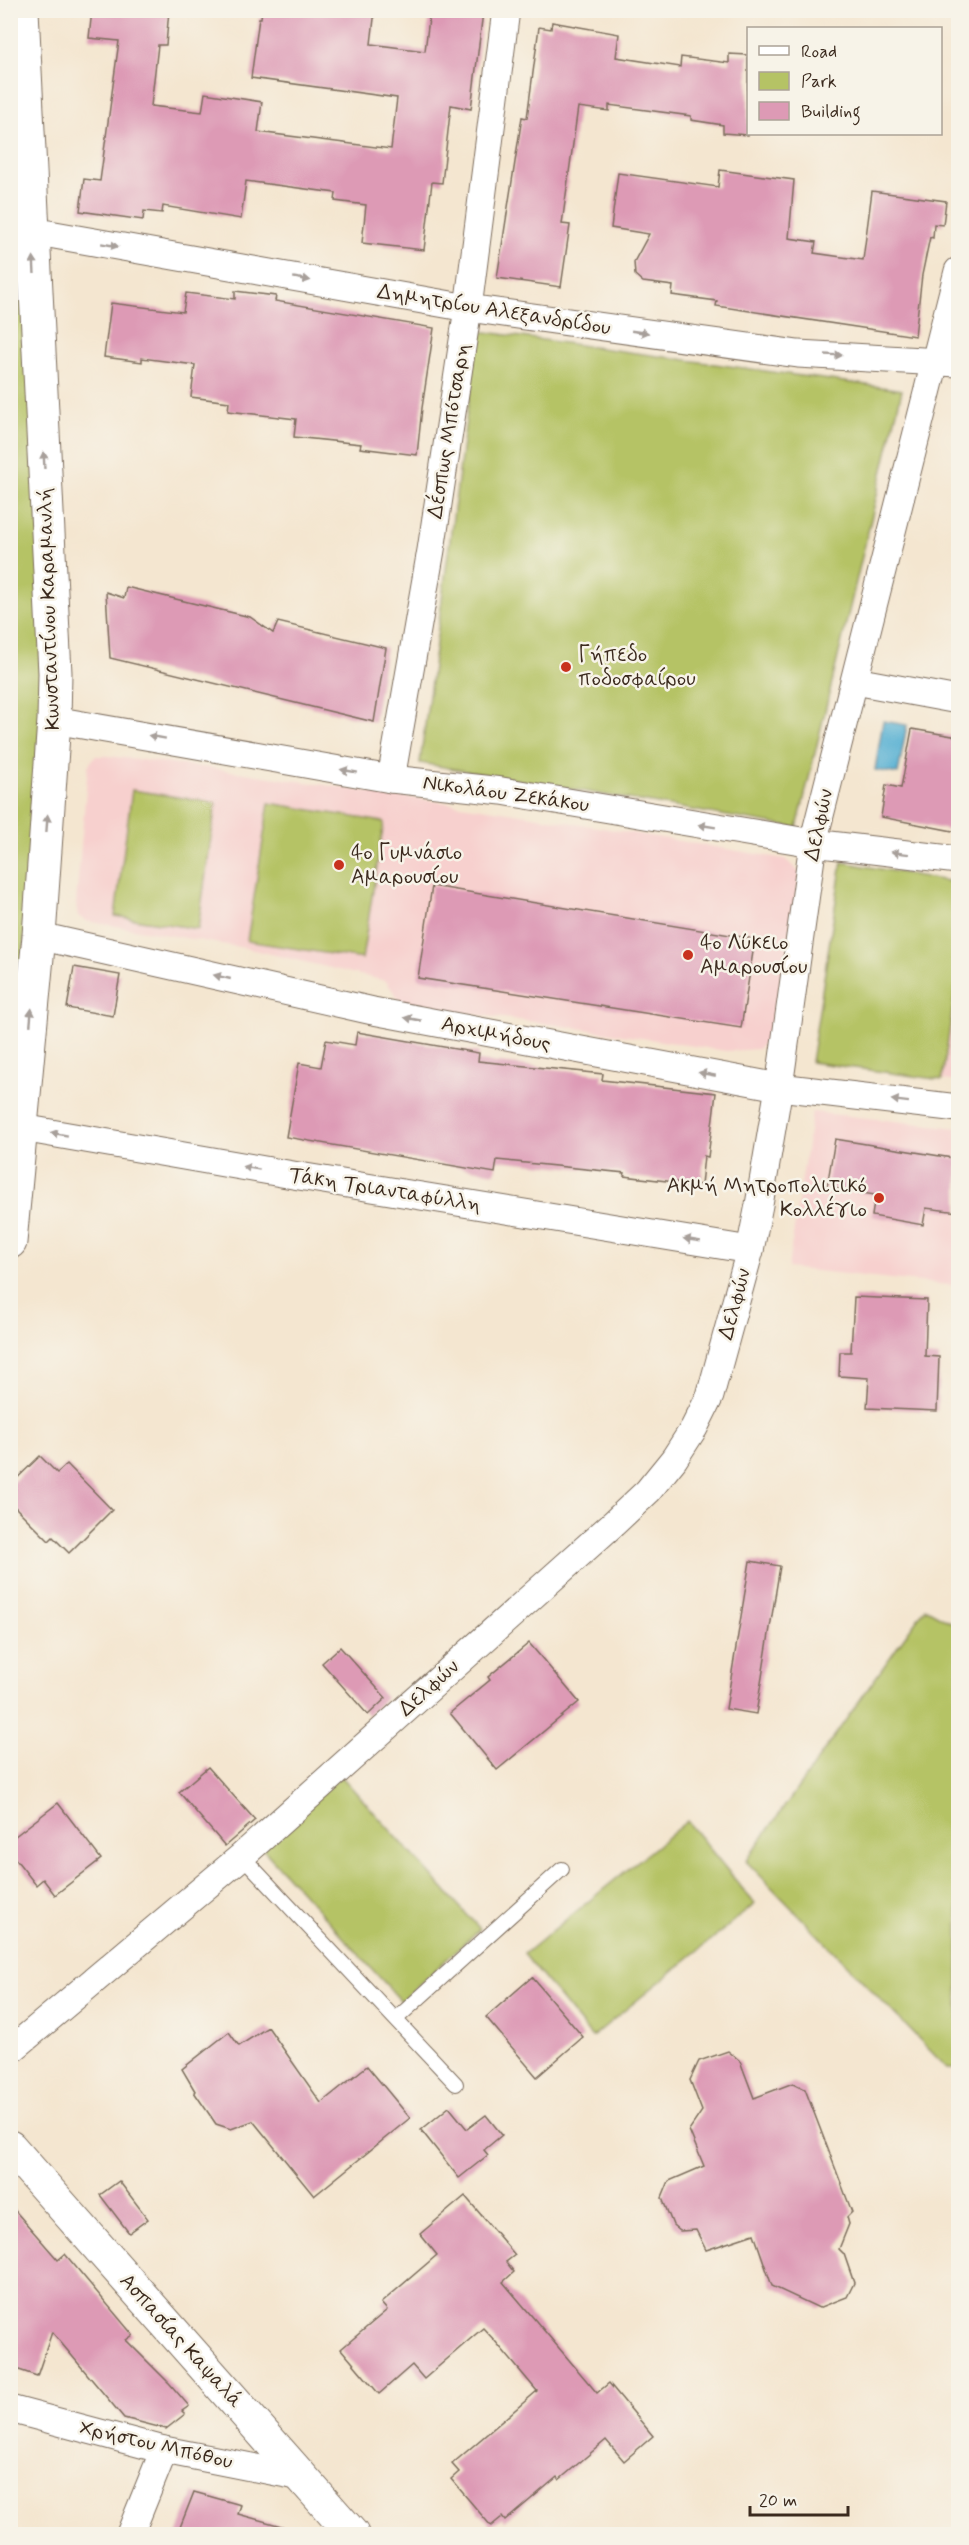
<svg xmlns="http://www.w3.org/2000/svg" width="969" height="2545" font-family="Mynerve,sans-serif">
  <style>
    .built { fill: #f7d0ce }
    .green { fill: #b5c365; stroke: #787642; stroke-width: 1.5 }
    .water { fill: #56b0d3; stroke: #486d78; stroke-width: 1.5 }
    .building { fill: #dd9ab5 }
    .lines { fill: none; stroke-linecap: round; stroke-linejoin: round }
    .service-casing { stroke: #7c6c5c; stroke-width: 16 }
    .minor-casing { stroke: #7c6c5c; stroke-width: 29 }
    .tertiary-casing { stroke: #7c6c5c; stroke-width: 35 }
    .service { stroke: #fff; stroke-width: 14 }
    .minor { stroke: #fff; stroke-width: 27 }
    .tertiary { stroke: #fff; stroke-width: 33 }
    .oneway { fill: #a79f9a }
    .poi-dot { fill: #c8321e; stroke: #f7f3e8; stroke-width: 2 }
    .labels { text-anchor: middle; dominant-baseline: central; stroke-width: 5; stroke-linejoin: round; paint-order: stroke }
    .street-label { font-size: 21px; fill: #3b2a1e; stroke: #f7f3e8 }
    .poi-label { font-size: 21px; fill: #3b2a1e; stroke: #f7f3e8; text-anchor: start }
  </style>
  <rect width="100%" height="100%" fill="#f7f3e8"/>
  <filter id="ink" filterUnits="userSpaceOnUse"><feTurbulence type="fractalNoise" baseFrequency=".0167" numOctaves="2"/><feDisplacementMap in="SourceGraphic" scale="12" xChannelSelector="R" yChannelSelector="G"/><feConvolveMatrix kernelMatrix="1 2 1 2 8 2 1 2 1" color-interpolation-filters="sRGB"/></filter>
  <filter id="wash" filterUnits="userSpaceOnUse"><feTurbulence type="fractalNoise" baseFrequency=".008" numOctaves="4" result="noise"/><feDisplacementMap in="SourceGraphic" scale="24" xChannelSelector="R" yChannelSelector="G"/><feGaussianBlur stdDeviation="1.35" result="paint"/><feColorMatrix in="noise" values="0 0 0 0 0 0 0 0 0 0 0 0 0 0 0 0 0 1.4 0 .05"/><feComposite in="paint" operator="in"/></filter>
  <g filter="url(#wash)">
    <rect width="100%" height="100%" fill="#f4e6d0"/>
    <!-- built -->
    <g class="built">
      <path d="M95 756H108L217 769 508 812 785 859 800 873 776 1020 766 1041 758 1049 726 1051 578 1028 421 1007 401 1003 386 981 245 948 86 921 78 916 76 903 88 766Z"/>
      <path d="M958 971V1082L942 1080Z"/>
      <path d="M812 1112 958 1128V1286L788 1268Z"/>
    </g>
    <!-- green -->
    <g class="green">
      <path d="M10 11 46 645 11 1128Z"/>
      <path d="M478 331 902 390 797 828 420 763Z"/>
      <path d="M132 790 216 803 198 929 115 916Z"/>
      <path d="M269 803 384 822 362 959 247 941Z"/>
      <path d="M842 862 958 883V971L942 1080 811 1062Z"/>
      <path d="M925 1608 958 1626V2068H947L746 1861Z"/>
      <path d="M341 1776 480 1929 401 2001 262 1848Z"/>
      <path d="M687 1821 755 1904 592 2037 524 1954Z"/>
    </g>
    <!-- water -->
    <path class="water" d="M883 721 907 725 898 774 875 770Z"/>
    <g id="blocks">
      <!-- building -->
      <g class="building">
        <path d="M92 10H169L166 45H158L151 106 202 112 205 93 262 102 258 132 391 149 397 98 251 78 259 18H261L262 10H375L371 44 425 51 430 10 483 12 471 109 451 105 442 183 432 182 424 250 362 243 366 205 335 201 336 193 246 181 241 219 163 206 162 213 144 211 143 220 80 211 84 179 100 181 119 41 89 38Z"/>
        <path d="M552 22 619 34 616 57 680 67 681 57 729 63V54L748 55V135L723 133V125L691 120V116L609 105V111L578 107 562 224 570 225 561 287 497 278 522 117 527 118 539 27 551 29Z"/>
        <path d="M720 170 794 180 789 238 816 242 814 253 863 260 872 191 946 201 943 225 934 224 933 238 930 237 922 275 915 336 716 306 717 301 672 295 673 286 643 282 635 275 634 262 649 234 611 228 618 173 718 187Z"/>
        <path d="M235 291 276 296 275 301 434 328 422 408 417 455 360 448 361 444 294 437 296 419 228 411 229 402 191 397 195 365 142 358V362L104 357 111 303 183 312 186 293 235 299Z"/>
        <path d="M126 587 250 617 273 633 278 622 386 648 374 722 110 658 106 592 124 598Z"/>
        <path d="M912 729 958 737V832L881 817 886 785 901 788Z"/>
        <path d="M432 886 755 939 741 1028 418 978Z"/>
        <path d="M74 967 120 975 113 1016 67 1008Z"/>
        <path d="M357 1032 479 1053 478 1061 603 1074 602 1080 716 1093 708 1157 704 1156 701 1185 624 1176 625 1173 497 1160 495 1173 286 1137 299 1063 321 1067 326 1040 355 1045Z"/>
        <path d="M835 1139 958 1159V1212L926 1208 923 1225 872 1216 875 1195 827 1187Z"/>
        <path d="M854 1297 927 1300 925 1356 939 1357 937 1411 867 1408 869 1378 839 1376 840 1352H851Z"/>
        <path d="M40 1456 57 1473 67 1464 112 1510 69 1553 53 1537 49 1541 10 1502V1485Z"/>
        <path d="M750 1561 780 1566 756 1714 726 1709Z"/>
        <path d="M529 1643 579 1702 497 1770 450 1713 490 1680 488 1677Z"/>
        <path d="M340 1647 386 1698 368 1715 322 1663Z"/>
        <path d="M208 1767 255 1820 225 1846 179 1792Z"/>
        <path d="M58 1803 101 1859 55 1895 43 1879 36 1885 10 1852V1840Z"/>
        <path d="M532 1977 583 2037 537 2077 486 2017Z"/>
        <path d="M268 2027 321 2103 367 2066 410 2118 314 2196 253 2121 231 2129 216 2124 194 2092 195 2091 182 2069 229 2032 239 2046Z"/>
        <path d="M728 2051 740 2061 754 2098 793 2083 805 2089 852 2212 847 2217 849 2224 839 2249 844 2254 854 2283 847 2297 819 2308 772 2286 754 2234 706 2250 696 2230 680 2231 673 2225 662 2198 669 2181 704 2166 689 2130 702 2111 690 2080 699 2061Z"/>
        <path d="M449 2107 467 2129 486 2115 502 2135 484 2150 488 2155 459 2178 421 2130Z"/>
        <path d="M119 2181 148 2219 129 2233 100 2195Z"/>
        <path d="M465 2196 515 2255 506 2262 514 2272 503 2282 597 2393 609 2383 653 2436 624 2461 606 2440 559 2480 557 2477 505 2521 502 2517 491 2526 451 2479 459 2472 452 2464 537 2391 495 2341 483 2328 424 2379 412 2365 379 2394 341 2349 387 2310 381 2303 437 2255 420 2234Z"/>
        <path d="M10 2205 58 2260 65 2254 133 2335 126 2340 170 2384 189 2406 182 2411 185 2414 166 2429 124 2418 52 2332 37 2376 10 2367Z"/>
        <path d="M194 2492 241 2505 238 2514 285 2527 284 2535H177Z"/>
      </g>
    </g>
  </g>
  <g filter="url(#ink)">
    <use href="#blocks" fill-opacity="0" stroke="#7c6c5c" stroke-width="1.5"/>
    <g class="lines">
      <!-- service casing -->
      <g class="service-casing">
        <g id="service">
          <path d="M242 1856 456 2084"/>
          <path d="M396 2019 562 1869"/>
        </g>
      </g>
      <!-- minor casing -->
      <g class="minor-casing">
        <g id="minor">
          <path d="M32 231 468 308 798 354 958 363"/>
          <path d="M855 681 958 700"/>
          <path d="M54 720 391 779 502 791 813 843 958 860"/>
          <path d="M391 779 431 550 468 308 506 10"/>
          <path d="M39 936 373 1011 779 1087 958 1108"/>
          <path d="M22 1128 293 1175 750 1250"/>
          <path d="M10 2051 242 1856 614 1523 648 1491 674 1459 694 1428 710 1396 750 1250 759 1205 779 1087 813 843 958 271"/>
          <path d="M10 2409 164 2450 302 2477"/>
          <path d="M130 2534 164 2450"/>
        </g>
      </g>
      <!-- tertiary casing -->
      <g class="tertiary-casing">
        <g id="tertiary">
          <path d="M10 1242 39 936 54 720 55 673 22 10"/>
          <path d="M10 2147 352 2534"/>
        </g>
      </g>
      <!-- service -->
      <use href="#service" class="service"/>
      <!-- minor -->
      <use href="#minor" class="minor"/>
      <!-- tertiary -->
      <use href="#tertiary" class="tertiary"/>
    </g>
    <!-- one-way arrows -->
    <defs><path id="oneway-solid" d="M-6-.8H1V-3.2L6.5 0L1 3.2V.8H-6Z" transform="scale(1.5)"/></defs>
    <g class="oneway">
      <use href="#oneway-solid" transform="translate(110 245) rotate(10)"/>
      <use href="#oneway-solid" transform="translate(34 265) rotate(-93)"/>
      <use href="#oneway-solid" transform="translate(302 279) rotate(10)"/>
      <use href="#oneway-solid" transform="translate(640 332) rotate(8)"/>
      <use href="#oneway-solid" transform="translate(834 355) rotate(3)"/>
      <use href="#oneway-solid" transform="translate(44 460) rotate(-93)"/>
      <use href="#oneway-solid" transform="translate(157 737) rotate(-170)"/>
      <use href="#oneway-solid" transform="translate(349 771) rotate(-170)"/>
      <use href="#oneway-solid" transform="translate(47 823) rotate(-86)"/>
      <use href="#oneway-solid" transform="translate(707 826) rotate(-171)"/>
      <use href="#oneway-solid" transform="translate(900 853) rotate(-173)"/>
      <use href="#oneway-solid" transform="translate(222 977) rotate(-167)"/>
      <use href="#oneway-solid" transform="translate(31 1017) rotate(-85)"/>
      <use href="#oneway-solid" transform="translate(413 1019) rotate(-169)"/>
      <use href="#oneway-solid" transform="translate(707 1074) rotate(-169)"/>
      <use href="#oneway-solid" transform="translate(900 1101) rotate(-173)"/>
      <use href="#oneway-solid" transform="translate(59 1134) rotate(-170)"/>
      <use href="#oneway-solid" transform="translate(251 1168) rotate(-170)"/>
      <use href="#oneway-solid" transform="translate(692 1240) rotate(-171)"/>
    </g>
  </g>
  <!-- markers -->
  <g class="poi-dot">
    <circle cx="566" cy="667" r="6"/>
    <circle cx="339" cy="865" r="6"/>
    <circle cx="688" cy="955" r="6"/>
    <circle cx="879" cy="1198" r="6"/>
  </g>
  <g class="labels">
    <!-- street labels -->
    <g class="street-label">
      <text transform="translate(494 310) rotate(9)">Δημητρίου Αλεξανδρίδου</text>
      <text transform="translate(449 431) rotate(-81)">Δέσπως Μπότσαρη</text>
      <text transform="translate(49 609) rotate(-92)">Κωνσταντίνου Καραμανλή</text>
      <text transform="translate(506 794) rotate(8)">Νικολάου Ζεκάκου</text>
      <text transform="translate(819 825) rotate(-78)">Δελφών</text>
      <text transform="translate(496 1034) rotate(11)">Αρχιμήδους</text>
      <text transform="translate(385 1190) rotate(9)">Τάκη Τριανταφύλλη</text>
      <text transform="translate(735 1304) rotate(-75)">Δελφών</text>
      <text transform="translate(429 1688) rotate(-42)">Δελφών</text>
      <text transform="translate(181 2341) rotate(48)">Ασπασίας Καψαλά</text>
      <text transform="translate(156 2445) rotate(13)">Χρήστου Μπόθου</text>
    </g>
    <!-- poi labels -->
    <g class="poi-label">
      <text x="578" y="655">Γήπεδο<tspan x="578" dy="24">ποδοσφαίρου</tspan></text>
      <text x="351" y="853">4ο Γυμνάσιο<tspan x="351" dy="24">Αμαρουσίου</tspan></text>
      <text x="700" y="943">4ο Λύκειο<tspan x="700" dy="24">Αμαρουσίου</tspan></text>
      <text x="867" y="1186" text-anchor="end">Ακμή Μητροπολιτικό<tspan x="867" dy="24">Κολλέγιο</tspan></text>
    </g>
  </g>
  <!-- margin -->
  <rect width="969" height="2545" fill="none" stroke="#f7f3e8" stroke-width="36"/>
  <!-- legend -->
  <rect x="747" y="27" width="195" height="108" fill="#f7f3e8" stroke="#aca397" stroke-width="1.5"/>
  <rect x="759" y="46" width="30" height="9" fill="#ffffff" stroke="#aca397" stroke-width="1.5"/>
  <text x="801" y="57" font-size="18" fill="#3b2a1e">Road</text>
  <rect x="759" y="72" width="30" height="18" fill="#b5c365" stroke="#aca397" stroke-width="1.5"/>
  <text x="801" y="87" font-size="18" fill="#3b2a1e">Park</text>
  <rect x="759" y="102" width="30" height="18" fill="#dd9ab5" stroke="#aca397" stroke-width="1.5"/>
  <text x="801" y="117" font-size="18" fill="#3b2a1e">Building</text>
  <!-- scale -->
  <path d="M750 2506v9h98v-9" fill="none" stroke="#3b2a1e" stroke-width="3"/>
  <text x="759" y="2506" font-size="18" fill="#3b2a1e" stroke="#f7f3e8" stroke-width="4.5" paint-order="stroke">20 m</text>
</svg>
